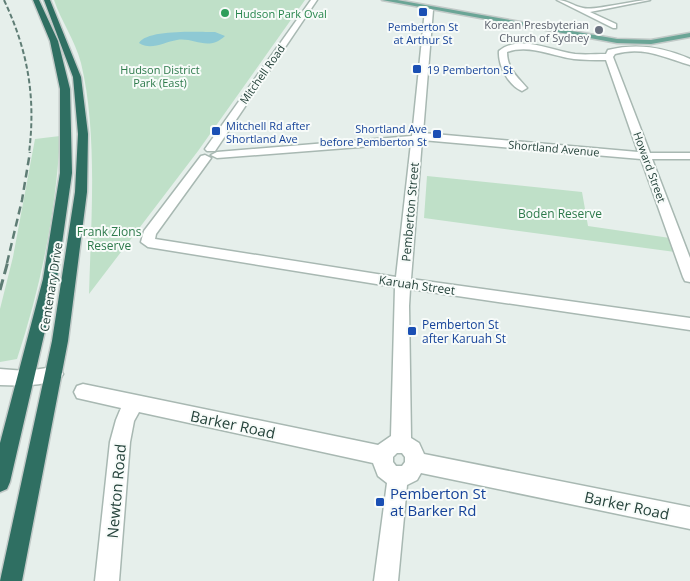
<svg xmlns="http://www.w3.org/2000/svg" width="690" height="581" font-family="'Open Sans',sans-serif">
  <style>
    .green { fill: #bfe0c8 }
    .water { fill: #8ec9d4 }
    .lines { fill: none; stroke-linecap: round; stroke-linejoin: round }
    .minor-casing { stroke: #a8b8b2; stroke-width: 3 }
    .major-casing { stroke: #c2cac8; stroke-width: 3 }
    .highway-casing { stroke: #c2cac8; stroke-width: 3 }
    .minor { fill: #fff; fill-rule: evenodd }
    .major { fill: #6aa596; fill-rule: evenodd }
    .highway { fill: #2f6f62; fill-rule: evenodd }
    .rail-far2 { stroke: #5f7d75; stroke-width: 2; stroke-dasharray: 5 2.5; stroke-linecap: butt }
    .rail-far1 { stroke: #5f7d75; stroke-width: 2.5; stroke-dasharray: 8 4.5; stroke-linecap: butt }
    .rail { stroke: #5f7d75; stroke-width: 3; stroke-dasharray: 11 5.5; stroke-linecap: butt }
    .transit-dot { fill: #1a4fb4; stroke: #f7fbf9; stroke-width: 2 }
    .leisure-dot { fill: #2e9e5b; stroke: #f7fbf9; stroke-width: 2 }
    .worship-dot { fill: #6b7280; stroke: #f7fbf9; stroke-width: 2 }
    .labels { text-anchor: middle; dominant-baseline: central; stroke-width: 4; stroke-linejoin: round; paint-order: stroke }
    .far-leisure-label { font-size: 11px; fill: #27864d; stroke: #f7fbf9; text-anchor: start }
    .far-worship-label { font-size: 11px; fill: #5b616d; stroke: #f7fbf9; text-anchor: end }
    .far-transit-label { font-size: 11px; fill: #164399; stroke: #f7fbf9; text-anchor: start }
    .far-park-label { font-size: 11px; fill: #2d7a4b; stroke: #f7fbf9 }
    .far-street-label { font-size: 11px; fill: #24423a; stroke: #f7fbf9 }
    .street-label { font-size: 12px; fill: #24423a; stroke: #f7fbf9 }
    .park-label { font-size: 12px; fill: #2d7a4b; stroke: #f7fbf9 }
    .transit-label { font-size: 12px; fill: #164399; stroke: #f7fbf9; text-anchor: start }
    .near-street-label { font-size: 15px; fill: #24423a; stroke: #f7fbf9 }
    .near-transit-label { font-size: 15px; fill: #164399; stroke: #f7fbf9; text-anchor: start }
  </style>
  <rect width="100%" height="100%" fill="#e6efeb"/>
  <!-- green -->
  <g class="green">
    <path d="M54 0H305L198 151 89 294C91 221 98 133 81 63 75 40 61 21 54 0Z"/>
    <path d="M60 136C56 212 41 286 17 359L0 362V309L13 257 35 139Z"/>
    <path d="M427 176 582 192 588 226 670 238 675 252 424 218Z"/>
  </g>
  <!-- water -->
  <path class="water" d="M215 32 225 36C208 52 194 37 177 40 164 42 151 51 139 43 147 29 199 32 215 32Z"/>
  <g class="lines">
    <!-- minor casing -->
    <g class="minor-casing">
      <g id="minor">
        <path d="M311 0H317L215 151H207L205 149Z"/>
        <path d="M557 0C567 0 573 6 583 8 594 11 634 0 650 0L590 12 616 24V28H613Z"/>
        <path d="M429 8 433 10 423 133 638 152 606 60C595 60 584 60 574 59 552 56 529 44 507 52 507 68 517 77 527 88L522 91C508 85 498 65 499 51 519 34 552 51 575 54 585 55 596 54 606 54L608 50C637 43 663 47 690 59V65C663 57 643 46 615 54L613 57 650 153H690V159H652L690 258V282L685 281 683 277 641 159 422 140 411 279 690 318V330L410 289 409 306 411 438 419 443 424 454 690 507V529L421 473 417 480 407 485 398 581H374L387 483 378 476 373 463 139 412 134 421 130 442 119 581H95L110 442 116 420 121 408 77 398 74 392 77 386 83 384 378 445 391 436 395 287 148 247 141 242 144 231 201 156 205 155 211 158 156 234 155 239 396 277 411 143 217 158 211 155 217 152 412 136 425 10ZM397 453H402L405 457V462L402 466H396L393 462V457Z"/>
        <path d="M54 367 60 369 63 374 60 379C40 386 21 386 0 385V369L26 371Z"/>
      </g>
    </g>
    <!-- major casing -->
    <g class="major-casing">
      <path id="major" d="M382 0H397L617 39 651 40 690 33V37L651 44 617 43Z"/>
    </g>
    <!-- highway casing -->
    <g class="highway-casing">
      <g id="highway">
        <path d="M33 0H39L58 41 70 89 72 173 57 279 10 482 7 489 0 492V443L43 279 60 173V89L50 41Z"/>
        <path d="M44 0H50L81 77 88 134 87 192 68 341 22 581H0L52 341 75 192 78 134 73 77Z"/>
      </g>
    </g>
    <!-- minor -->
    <use href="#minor" class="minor"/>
    <!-- major -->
    <use href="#major" class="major"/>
    <!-- highway -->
    <use href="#highway" class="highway"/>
    <!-- rail-far2 -->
    <path class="rail-far2" d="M4 0C28 51 36 97 29 153"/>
    <!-- rail-far1 -->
    <path class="rail-far1" d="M7 263 22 200 30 152"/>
    <!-- rail -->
    <path class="rail" d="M0 290 8 261"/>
  </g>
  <!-- markers -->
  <g class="transit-dot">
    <rect x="418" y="7" width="10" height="10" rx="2.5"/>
    <rect x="412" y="64" width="10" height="10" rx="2.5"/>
    <rect x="211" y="126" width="10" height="10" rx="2.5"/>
    <rect x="432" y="129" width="10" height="10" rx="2.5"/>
    <rect x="407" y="326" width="10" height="10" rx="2.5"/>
    <rect x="375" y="497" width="10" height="10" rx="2.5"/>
  </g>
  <circle class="leisure-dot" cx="225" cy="13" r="5"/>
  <circle class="worship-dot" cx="599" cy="30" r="5"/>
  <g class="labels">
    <!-- far-leisure labels -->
    <g class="far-leisure-label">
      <text x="235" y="13">Hudson Park Oval</text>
    </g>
    <!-- far-worship labels -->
    <g class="far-worship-label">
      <text x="589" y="24">Korean Presbyterian<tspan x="589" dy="13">Church of Sydney</tspan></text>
    </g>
    <!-- far-transit labels -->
    <g class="far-transit-label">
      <text x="423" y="26" text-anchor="middle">Pemberton St<tspan x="423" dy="13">at Arthur St</tspan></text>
      <text x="427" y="69">19 Pemberton St</text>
      <text x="226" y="125">Mitchell Rd after<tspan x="226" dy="13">Shortland Ave</tspan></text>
      <text x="427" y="128" text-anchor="end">Shortland Ave<tspan x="427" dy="13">before Pemberton St</tspan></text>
    </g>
    <!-- far-park labels -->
    <g class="far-park-label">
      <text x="160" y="69">Hudson District<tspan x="160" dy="13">Park (East)</tspan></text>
    </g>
    <!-- far-street labels -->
    <g class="far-street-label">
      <text transform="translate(262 74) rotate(-55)">Mitchell Road</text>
      <text transform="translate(554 148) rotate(5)">Shortland Avenue</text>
      <text transform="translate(650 167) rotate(70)">Howard Street</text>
    </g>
    <!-- street labels -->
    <g class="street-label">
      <text transform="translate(410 212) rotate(-85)">Pemberton Street</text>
      <text transform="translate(417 285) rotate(8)">Karuah Street</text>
      <text transform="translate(51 287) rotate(-81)">Centenary Drive</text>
    </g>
    <!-- park labels -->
    <g class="park-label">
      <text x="560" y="213">Boden Reserve</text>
      <text x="109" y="231">Frank Zions<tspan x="109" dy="14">Reserve</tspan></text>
    </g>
    <!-- transit labels -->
    <g class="transit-label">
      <text x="422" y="324">Pemberton St<tspan x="422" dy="14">after Karuah St</tspan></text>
    </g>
    <!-- near-street labels -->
    <g class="near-street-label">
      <text transform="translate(233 424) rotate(12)">Barker Road</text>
      <text transform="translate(116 491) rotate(-85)">Newton Road</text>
      <text transform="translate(627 505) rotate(12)">Barker Road</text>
    </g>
    <!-- near-transit labels -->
    <g class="near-transit-label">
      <text x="390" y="493">Pemberton St<tspan x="390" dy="17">at Barker Rd</tspan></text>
    </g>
  </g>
</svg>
